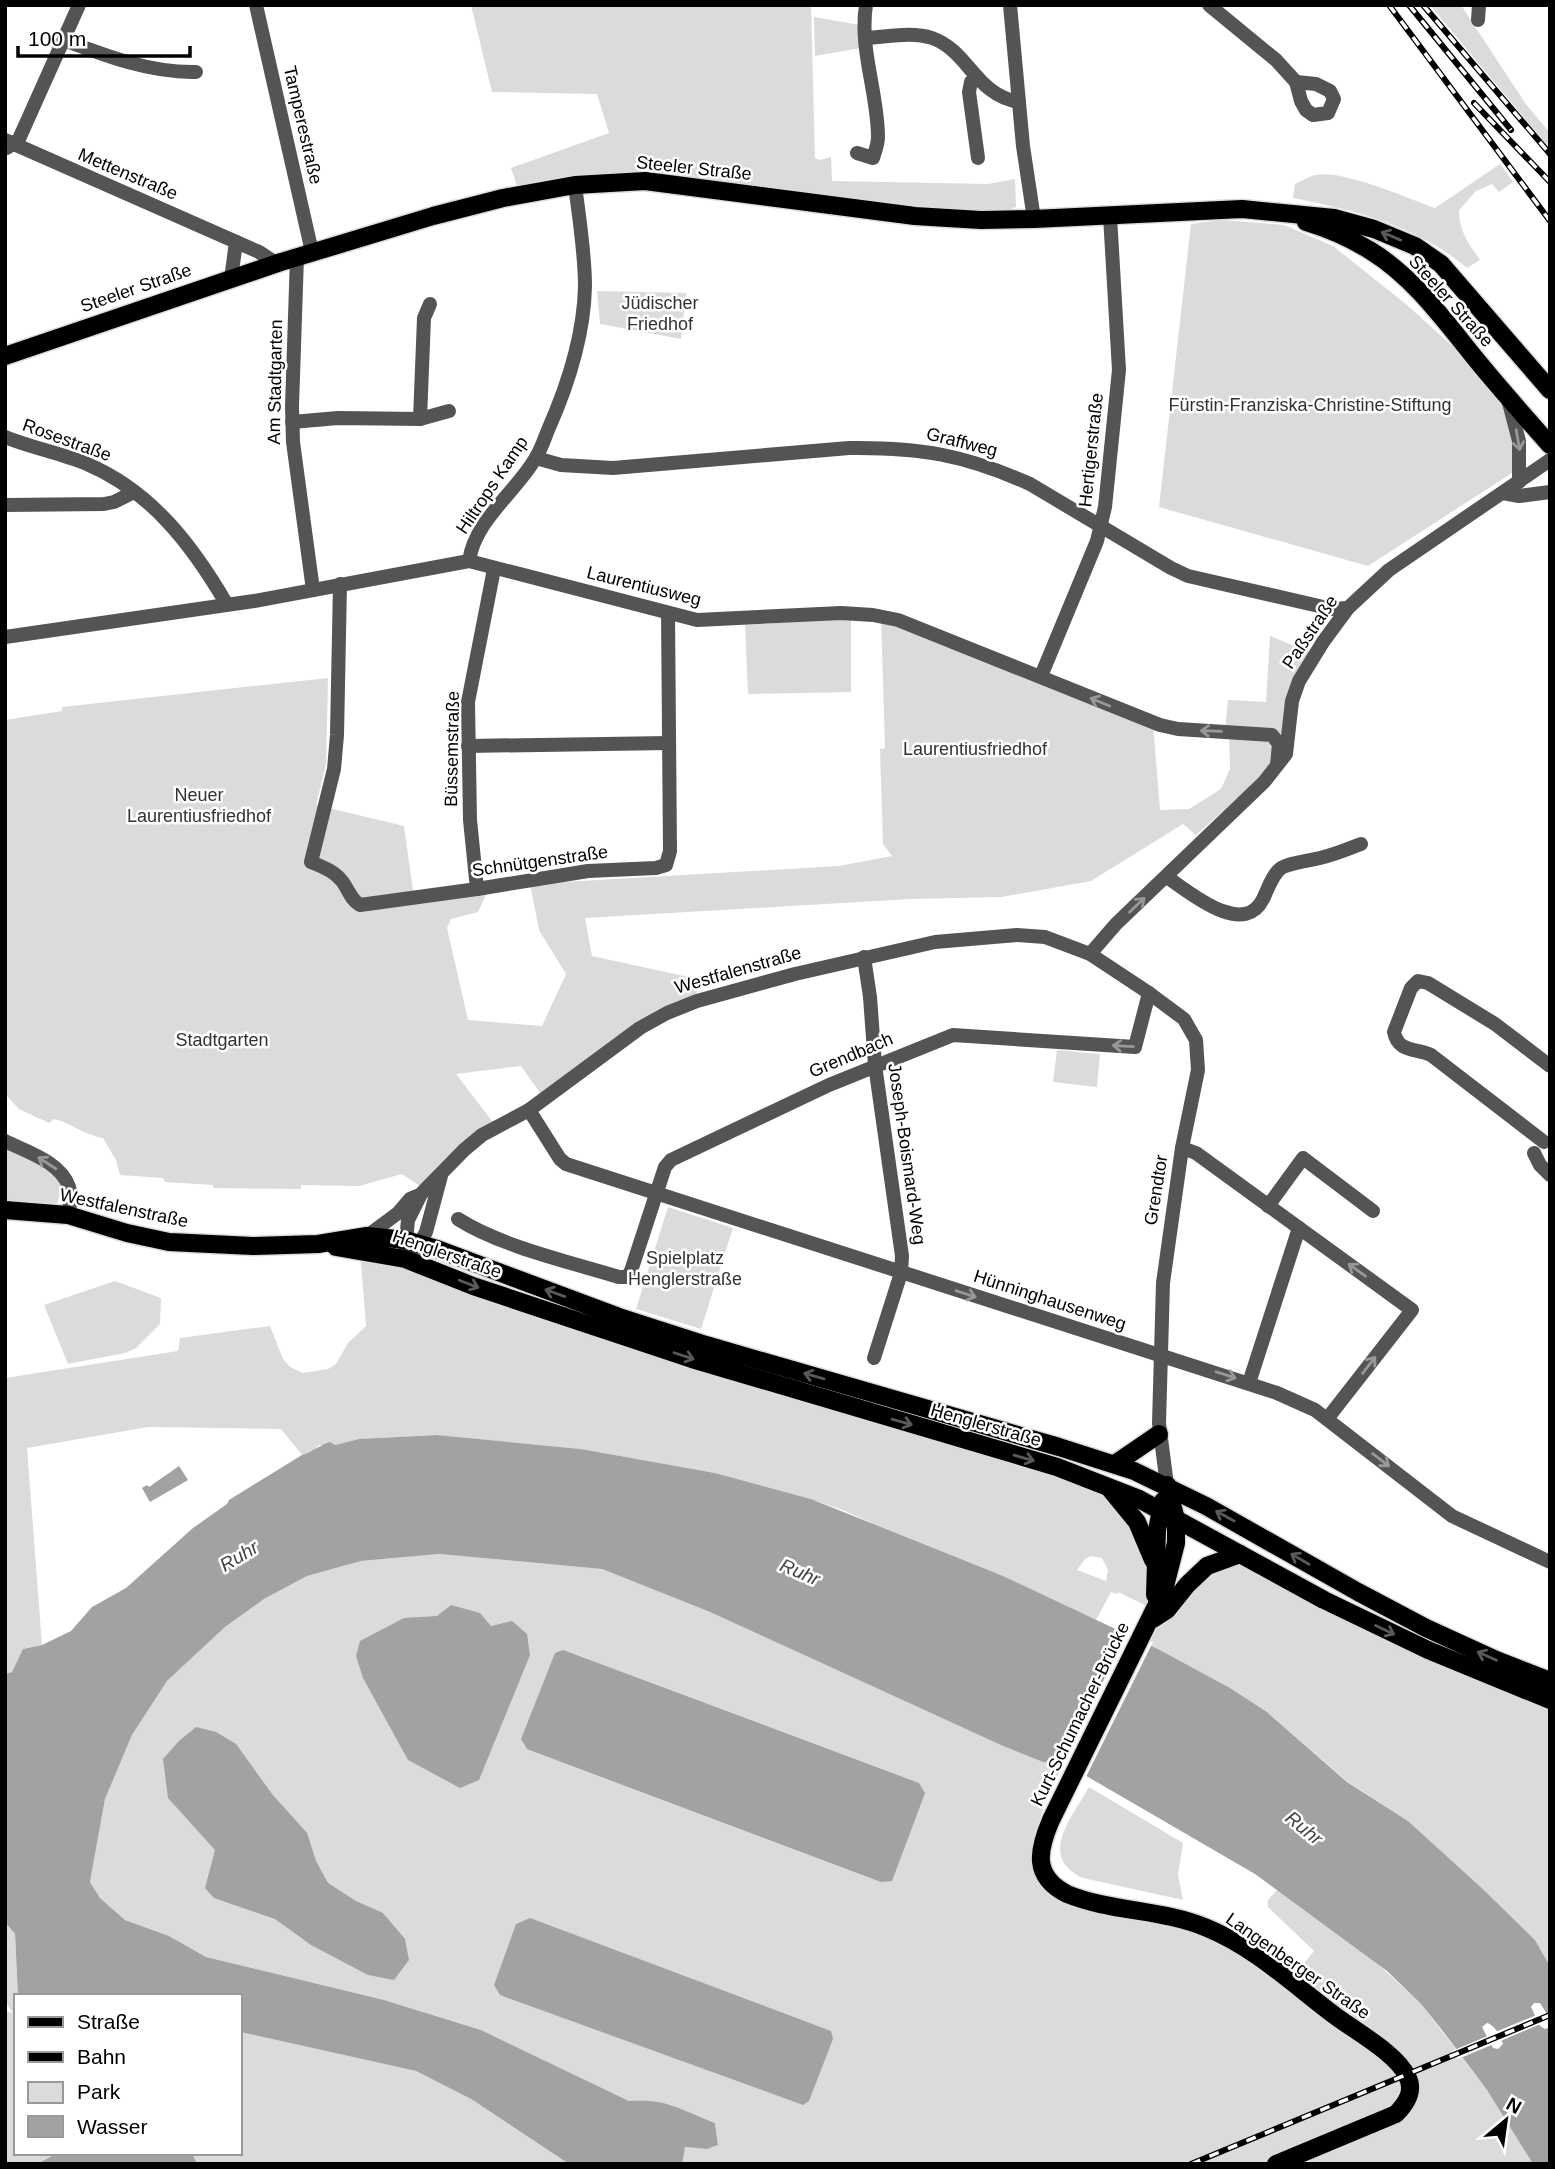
<svg xmlns="http://www.w3.org/2000/svg" width="1555" height="2169" font-family="Arial,sans-serif">
  <style>
    .green { fill: #dbdbdb; fill-rule: evenodd }
    .water { fill: #a2a2a2; fill-rule: evenodd }
    .pier { fill: #fff }
    .lines { fill: none; stroke-linecap: round; stroke-linejoin: round }
    .major-casing { stroke: #dbdbdb; stroke-width: 21 }
    .minor { stroke: #545454; stroke-width: 14 }
    .major { stroke: #000; stroke-width: 18 }
    .rail-casing { stroke: #000; stroke-width: 6 }
    .rail { stroke: #fff; stroke-width: 3.5; stroke-dasharray: 10; stroke-linecap: butt }
    .oneway { stroke: #595959 }
    .oneway2 { stroke: #989898 }
    .labels { text-anchor: middle; dominant-baseline: central; stroke-width: 5; stroke-linejoin: round; paint-order: stroke }
    .street-label { font-size: 18px; fill: #000; stroke: #fff }
    .park-label { font-size: 18px; fill: #323232; stroke: #fff }
    .water-label { font-size: 19px; font-style: italic; fill: #434343; stroke: #fff }
  </style>
  <rect width="100%" height="100%" fill="#fff"/>
  <!-- green -->
  <g class="green">
    <path d="M471 5H811L815 158 820 160 831 157 832 181 988 184 1015 179 1016 207 981 220 679 185 519 192 511 168 609 133 597 94 492 92Z"/>
    <path d="M1430 5H1461L1525 103 1550 133V149Z"/>
    <path d="M814 17 860 25 861 48 815 56Z"/>
    <path d="M1500 164 1513 182 1499 192 1492 184 1476 191 1459 210C1459 231 1468 243 1480 260L1467 268C1418 226 1355 210 1293 198L1295 184C1301 181 1308 177 1315 175 1342 169 1407 198 1435 208Z"/>
    <path d="M1222 220 1284 225 1333 246 1407 305 1501 390 1512 436V473L1368 566 1159 507 1191 224Z"/>
    <path d="M597 291 686 293 681 339 600 324Z"/>
    <path d="M881 617 1153 723 1160 810 1189 809 1221 789 1230 769 1229 731H1225L1228 700 1266 702 1270 636 1314 654 1298 680 1288 744 1277 740 1269 770 1196 835 1183 824 1091 881 1002 897 910 899 585 918 592 956 698 979 696 999 543 1097 521 1066 456 1074 495 1125 423 1188 402 1174 359 1186 301 1185V1189L213 1188V1185L165 1182 163 1178 120 1175 116 1160 103 1138C84 1135 71 1123 54 1119L49 1123 19 1109 5 1094V720L62 711V707L328 678 326 765 316 805 404 826 414 898 488 890 478 912 451 919 447 928 468 1020 542 1026 566 974 539 930 530 884 839 866 892 856 883 844 880 749 885 748Z"/>
    <path d="M851 618V692L748 694 745 625Z"/>
    <path d="M1057 1050 1100 1054 1097 1087 1053 1082Z"/>
    <path d="M5 1148 54 1168 63 1186 54 1213 5 1210Z"/>
    <path d="M668 1207 733 1228 701 1329 636 1309Z"/>
    <path d="M360 1251 1029 1467 1103 1493 1135 1526 1149 1570 1151 1608 1118 1592 1117 1594 1111 1592 1096 1620 1003 1576 920 1545 845 1511 811 1499 715 1473 581 1449 437 1435 360 1439 335 1445H319L313 1452 302 1455 281 1429 148 1427 27 1448 42 1645 23 1649 12 1672 5 1674V1378L178 1351 180 1338 270 1326 283 1359 290 1367 303 1373 328 1369 336 1364 348 1343 366 1326ZM1091 1556 1102 1558 1108 1570 1106 1581 1077 1570 1085 1559Z"/>
    <path d="M115 1281 161 1298 160 1324 136 1348 125 1353 68 1364 44 1305Z"/>
    <path d="M439 1554 602 1569 710 1612 1003 1746 1043 1762 1064 1763 1045 1802 1032 1845 1034 1868 1045 1887 1063 1900 1188 1926 1237 1949 1290 1987 1330 2021 1363 2041 1401 2077 1407 2062 1247 1939 1250 1937 1297 1972 1314 1951 1268 1907V1900L1277 1890 1367 1954 1421 2004 1487 2090 1533 2164H682L684 2147 707 2149 718 2145 715 2123C681 2110 666 2098 629 2101L481 2030 384 2000 206 1957 169 1936 125 1920 100 1898 90 1882 105 1799 132 1735 167 1681 225 1627 264 1599 307 1576 361 1561Z"/>
    <path d="M1240 1557 1550 1702V1966L1535 1940 1485 1891 1408 1821 1348 1782 1267 1712 1230 1688 1145 1642 1160 1606 1186 1585Z"/>
    <path d="M1089 1787 1183 1843 1178 1875 1183 1900 1083 1878C1037 1856 1072 1818 1089 1787Z"/>
    <path d="M5 1922 15 1934 18 1996H16V2153H240V2032L416 2071 471 2099 569 2164H5V2011L13 2013 5 2001Z"/>
  </g>
  <!-- water -->
  <g class="water">
    <path d="M437 1435 581 1449 715 1473 811 1499 1003 1576 1158 1649 1230 1688 1267 1712 1347 1782 1408 1821 1485 1891 1535 1940 1550 1966V2019L1540 2003H1534L1531 2007 1540 2026 1545 2029 1550 2027V2164H1533L1487 2090 1442 2030 1421 2004 1387 1971 1255 1874 1064 1763 1043 1762 1003 1746 710 1612 602 1569 439 1554 361 1561 307 1576 264 1599 225 1627 167 1681 132 1735 105 1799 90 1882 100 1898 125 1920 169 1936 206 1957 384 2000 481 2030 629 2101C666 2098 681 2110 715 2123L718 2145 707 2149 685 2147 682 2164H569L471 2099 416 2071 240 2032V1996H18L15 1934 5 1922V1674L12 1672 23 1649 42 1645 71 1631 92 1607 126 1588 193 1528 227 1504 229 1500 302 1455C313 1452 319 1445 330 1442L335 1445 359 1439ZM1487 2023C1495 2025 1500 2036 1503 2044L1498 2049 1493 2048 1482 2027Z"/>
    <path d="M179 1466 188 1480 150 1502 142 1488 147 1485 149 1487Z"/>
    <path d="M451 1605 480 1613 491 1626 512 1621 527 1634 530 1655 479 1780 460 1788 408 1760 363 1678 356 1656 360 1641 404 1618 437 1616Z"/>
    <path d="M563 1650 919 1783 925 1793 892 1881 881 1882 527 1749 521 1739 555 1653Z"/>
    <path d="M196 1727 216 1732 236 1744 272 1794 307 1833 316 1861 328 1883 356 1901 383 1913 405 1939 409 1960 394 1980 368 1975 311 1945 275 1919 214 1898 205 1888 215 1850 168 1798 163 1759 179 1741Z"/>
    <path d="M530 1918 831 2031 833 2039 809 2101 803 2105 500 1995 494 1985 516 1924Z"/>
    <path d="M58 2153H192L197 2164H37Z"/>
  </g>
  <!-- pier -->
  <g class="pier">
    <path d="M1128 1630 1153 1642 1085 1779 1061 1767Z"/>
    <path d="M1539 2014 1543 2023 1498 2042 1493 2033Z"/>
    <path d="M1490 2035 1494 2044 1458 2059 1452 2051Z"/>
  </g>
  <g class="lines">
    <!-- major casing -->
    <g class="major-casing">
      <g id="major">
        <path d="M1306 222C1329 229 1350 238 1371 251 1415 278 1447 324 1479 363 1502 391 1526 418 1550 445"/>
        <path d="M5 356 281 262 433 216 503 198 575 185 645 181 915 216 981 220 1034 219 1242 209 1334 218 1374 229 1415 246 1441 264 1550 390"/>
        <path d="M5 1210 68 1215 127 1233 169 1242 253 1246 318 1244 367 1236 405 1240 437 1249 619 1317 706 1345 1059 1447 1134 1471 1206 1506 1358 1592 1426 1628 1496 1660 1550 1681"/>
        <path d="M336 1247 405 1259 473 1286 692 1359 1057 1467 1139 1499 1324 1600 1428 1650 1550 1700"/>
        <path d="M1115 1464 1159 1434"/>
        <path d="M1167 1485 1176 1519V1543L1164 1590 1051 1820C1038 1850 1032 1876 1067 1894 1111 1912 1162 1909 1207 1928 1254 1947 1294 1985 1334 2015 1355 2031 1396 2053 1407 2076 1415 2091 1406 2104 1396 2114L1276 2164"/>
        <path d="M1110 1489 1137 1522 1153 1560"/>
        <path d="M1155 1595 1157 1530 1163 1501"/>
        <path d="M1153 1619 1167 1610 1187 1585 1207 1566 1240 1554"/>
      </g>
    </g>
    <!-- minor -->
    <g class="minor">
      <path d="M256 5 312 252"/>
      <path d="M1010 5 1023 146 1034 219"/>
      <path d="M1209 5 1276 60 1296 82"/>
      <path d="M1478 20 1479 5"/>
      <path d="M866 38C887 37 912 31 932 38 969 51 975 95 1019 102"/>
      <path d="M64 40C106 56 151 73 196 72"/>
      <path d="M977 77 971 82 969 92 978 158"/>
      <path d="M1296 82 1316 84 1330 91 1334 99 1328 113 1313 115 1306 110 1301 101Z"/>
      <path d="M5 140 259 252 276 263"/>
      <path d="M7 148 19 139 79 5"/>
      <path d="M857 153 873 158C875 152 878 144 878 137 878 94 859 49 866 5"/>
      <path d="M297 257 292 406 293 442 313 590"/>
      <path d="M231 279 236 242"/>
      <path d="M1508 399 1519 441V482"/>
      <path d="M420 419 424 318 430 304"/>
      <path d="M292 422 338 418 420 419 449 411"/>
      <path d="M5 437C32 448 61 453 87 464 151 491 192 545 226 603"/>
      <path d="M536 458 561 465 613 468 849 448C920 447 965 455 1030 484L1171 568 1188 576 1332 609 1348 608"/>
      <path d="M1503 493 1519 496 1550 492"/>
      <path d="M5 505 104 504 114 502 134 492"/>
      <path d="M469 561C475 520 515 493 535 459 541 450 544 440 548 430 568 385 584 336 585 286 585 253 579 217 575 185"/>
      <path d="M340 584 337 735 334 769 311 862C323 867 334 871 342 881 349 890 350 899 360 905L477 889 588 871 656 868 666 865 670 851 668 613"/>
      <path d="M5 637 254 601 469 561 697 620 841 613 873 615 898 620 1160 725 1178 729 1272 735 1279 744 1277 765"/>
      <path d="M1041 676 1097 541 1105 507 1119 370 1110 216"/>
      <path d="M468 746 669 743"/>
      <path d="M1167 877C1190 893 1244 938 1263 899 1268 889 1273 872 1283 867 1294 862 1308 861 1320 858 1334 855 1348 849 1361 844"/>
      <path d="M477 889 470 820 468 702 494 569"/>
      <path d="M1090 954 1116 924 1264 782 1286 754 1292 701 1299 681 1323 642 1348 608 1389 570 1550 460"/>
      <path d="M864 957 870 997 875 1065 902 1256 901 1273 874 1358"/>
      <path d="M529 1110 560 1159 566 1164 1277 1393 1315 1410 1452 1516 1550 1562"/>
      <path d="M5 1141C27 1152 61 1162 69 1187 72 1196 70 1207 68 1215"/>
      <path d="M1544 1142 1431 1055C1417 1048 1398 1053 1394 1032L1411 988 1418 981 1428 983 1495 1024 1550 1066"/>
      <path d="M1182 1148 1196 1153 1412 1310 1327 1419"/>
      <path d="M1534 1153 1540 1165 1550 1175"/>
      <path d="M1268 1206 1303 1158 1373 1211"/>
      <path d="M458 1219C500 1246 570 1262 619 1277H627L631 1271 665 1167 671 1160 829 1085 953 1035 1135 1047 1149 993"/>
      <path d="M367 1236 398 1213 410 1199 417 1196"/>
      <path d="M405 1251 408 1220 421 1194 464 1150 482 1135 529 1110 640 1028 667 1013 697 1001 795 974 935 942 1017 935 1045 937 1090 954 1149 993 1184 1019 1196 1040 1198 1070 1182 1148 1163 1283 1159 1423 1167 1485"/>
      <path d="M415 1252 426 1232 441 1176"/>
      <path d="M1249 1383 1299 1228"/>
    </g>
    <!-- major -->
    <use href="#major" class="major"/>
    <!-- rail casing -->
    <g class="rail-casing">
      <g id="rail">
        <path d="M1389 5 1550 221"/>
        <path d="M1409 5 1511 130"/>
        <path d="M1423 5 1550 154"/>
        <path d="M1474 103 1550 182"/>
        <path d="M1191 2164 1550 2015"/>
      </g>
    </g>
    <!-- rail -->
    <use href="#rail" class="rail"/>
  </g>
  <!-- one-way arrows -->
  <defs><path id="oneway-shaft" d="M-6 0H5M1.5-3L5.5 0L1.5 3" fill="none" stroke-width="1.6" stroke-linecap="round" stroke-linejoin="round" transform="scale(1.75)"/></defs>
  <g class="oneway">
    <use href="#oneway-shaft" transform="translate(1391 236) rotate(-157)"/>
    <use href="#oneway-shaft" transform="translate(469 1284) rotate(21)"/>
    <use href="#oneway-shaft" transform="translate(555 1293) rotate(-160)"/>
    <use href="#oneway-shaft" transform="translate(684 1356) rotate(18)"/>
    <use href="#oneway-shaft" transform="translate(814 1376) rotate(-164)"/>
    <use href="#oneway-shaft" transform="translate(902 1422) rotate(16)"/>
    <use href="#oneway-shaft" transform="translate(1024 1458) rotate(16)"/>
    <use href="#oneway-shaft" transform="translate(1225 1516) rotate(-151)"/>
    <use href="#oneway-shaft" transform="translate(1300 1559) rotate(-150)"/>
    <use href="#oneway-shaft" transform="translate(1385 1630) rotate(26)"/>
    <use href="#oneway-shaft" transform="translate(1487 1656) rotate(-156)"/>
  </g>
  <g class="oneway2">
    <use href="#oneway-shaft" transform="translate(1518 440) rotate(80)"/>
    <use href="#oneway-shaft" transform="translate(1100 702) rotate(-158)"/>
    <use href="#oneway-shaft" transform="translate(1211 731) rotate(-178)"/>
    <use href="#oneway-shaft" transform="translate(1137 905) rotate(-43)"/>
    <use href="#oneway-shaft" transform="translate(1123 1046) rotate(-177)"/>
    <use href="#oneway-shaft" transform="translate(47 1163) rotate(-147)"/>
    <use href="#oneway-shaft" transform="translate(1357 1270) rotate(-144)"/>
    <use href="#oneway-shaft" transform="translate(966 1294) rotate(18)"/>
    <use href="#oneway-shaft" transform="translate(1369 1365) rotate(-52)"/>
    <use href="#oneway-shaft" transform="translate(1226 1375) rotate(18)"/>
    <use href="#oneway-shaft" transform="translate(1381 1460) rotate(38)"/>
  </g>
  <g class="labels">
    <!-- street labels -->
    <g class="street-label">
      <text transform="translate(303 125) rotate(77)">Tamperestraße</text>
      <text transform="translate(694 168) rotate(6)">Steeler Straße</text>
      <text transform="translate(128 174) rotate(23)">Mettenstraße</text>
      <text transform="translate(136 288) rotate(-19)">Steeler Straße</text>
      <text transform="translate(1451 301) rotate(48)">Steeler Straße</text>
      <text transform="translate(275 382) rotate(-89)">Am Stadtgarten</text>
      <text transform="translate(67 440) rotate(20)">Rosestraße</text>
      <text transform="translate(962 442) rotate(14)">Graffweg</text>
      <text transform="translate(1091 450) rotate(-84)">Hertigerstraße</text>
      <text transform="translate(492 485) rotate(-56)">Hiltrops Kamp</text>
      <text transform="translate(644 586) rotate(14)">Laurentiusweg</text>
      <text transform="translate(1310 632) rotate(-56)">Paßstraße</text>
      <text transform="translate(452 749) rotate(-89)">Büssemstraße</text>
      <text transform="translate(540 861) rotate(-8)">Schnütgenstraße</text>
      <text transform="translate(738 970) rotate(-16)">Westfalenstraße</text>
      <text transform="translate(851 1055) rotate(-23)">Grendbach</text>
      <text transform="translate(907 1154) rotate(82)">Joseph-Boismard-Weg</text>
      <text transform="translate(1156 1190) rotate(-81)">Grendtor</text>
      <text transform="translate(124 1208) rotate(12)">Westfalenstraße</text>
      <text transform="translate(447 1254) rotate(19)">Henglerstraße</text>
      <text transform="translate(1050 1300) rotate(18)">Hünninghausenweg</text>
      <text transform="translate(986 1425) rotate(16)">Henglerstraße</text>
      <text transform="translate(1080 1714) rotate(-64)">Kurt-Schumacher-Brücke</text>
      <text transform="translate(1298 1966) rotate(35)">Langenberger Straße</text>
    </g>
    <!-- park labels -->
    <g class="park-label">
      <text x="660" y="303">Jüdischer<tspan x="660" dy="21">Friedhof</tspan></text>
      <text x="1310" y="405">Fürstin-Franziska-Christine-Stiftung</text>
      <text x="975" y="749">Laurentiusfriedhof</text>
      <text x="199" y="795">Neuer<tspan x="199" dy="21">Laurentiusfriedhof</tspan></text>
      <text x="222" y="1040">Stadtgarten</text>
      <text x="685" y="1258">Spielplatz<tspan x="685" dy="21">Henglerstraße</tspan></text>
    </g>
    <!-- water labels -->
    <g class="water-label">
      <text transform="translate(239 1556) rotate(-31)">Ruhr</text>
      <text transform="translate(800 1572) rotate(23)">Ruhr</text>
      <text transform="translate(1304 1828) rotate(39)">Ruhr</text>
    </g>
  </g>
  <!-- border -->
  <rect width="1555" height="2169" fill="none" stroke="#000000" stroke-width="14"/>
  <!-- legend -->
  <rect x="14" y="1994" width="228" height="161" fill="#ffffff" stroke="#999999" stroke-width="2"/>
  <rect x="28" y="2017" width="35" height="10" fill="#000000" stroke="#999999" stroke-width="2"/>
  <text x="77" y="2029" font-size="21" fill="#000000">Straße</text>
  <rect x="28" y="2052" width="35" height="10" fill="#000000" stroke="#999999" stroke-width="2"/>
  <text x="77" y="2064" font-size="21" fill="#000000">Bahn</text>
  <rect x="28" y="2082" width="35" height="21" fill="#dbdbdb" stroke="#999999" stroke-width="2"/>
  <text x="77" y="2099" font-size="21" fill="#000000">Park</text>
  <rect x="28" y="2116" width="35" height="21" fill="#a2a2a2" stroke="#999999" stroke-width="2"/>
  <text x="77" y="2134" font-size="21" fill="#000000">Wasser</text>
  <!-- north arrow -->
  <g transform="translate(1506 2120) rotate(29)" stroke="#ffffff" stroke-width="5" paint-order="stroke">
  <path d="M0-5L12 26L0 18L-12 26Z" fill="#000000"/>
  <text y="-10" font-size="19" font-weight="bold" text-anchor="middle" fill="#000000">N</text>
  </g>
  <!-- scale -->
  <path d="M18 46v10h172v-10" fill="none" stroke="#000000" stroke-width="3.5"/>
  <text x="28" y="46" font-size="21" fill="#000000" stroke="#ffffff" stroke-width="5" paint-order="stroke">100 m</text>
</svg>
